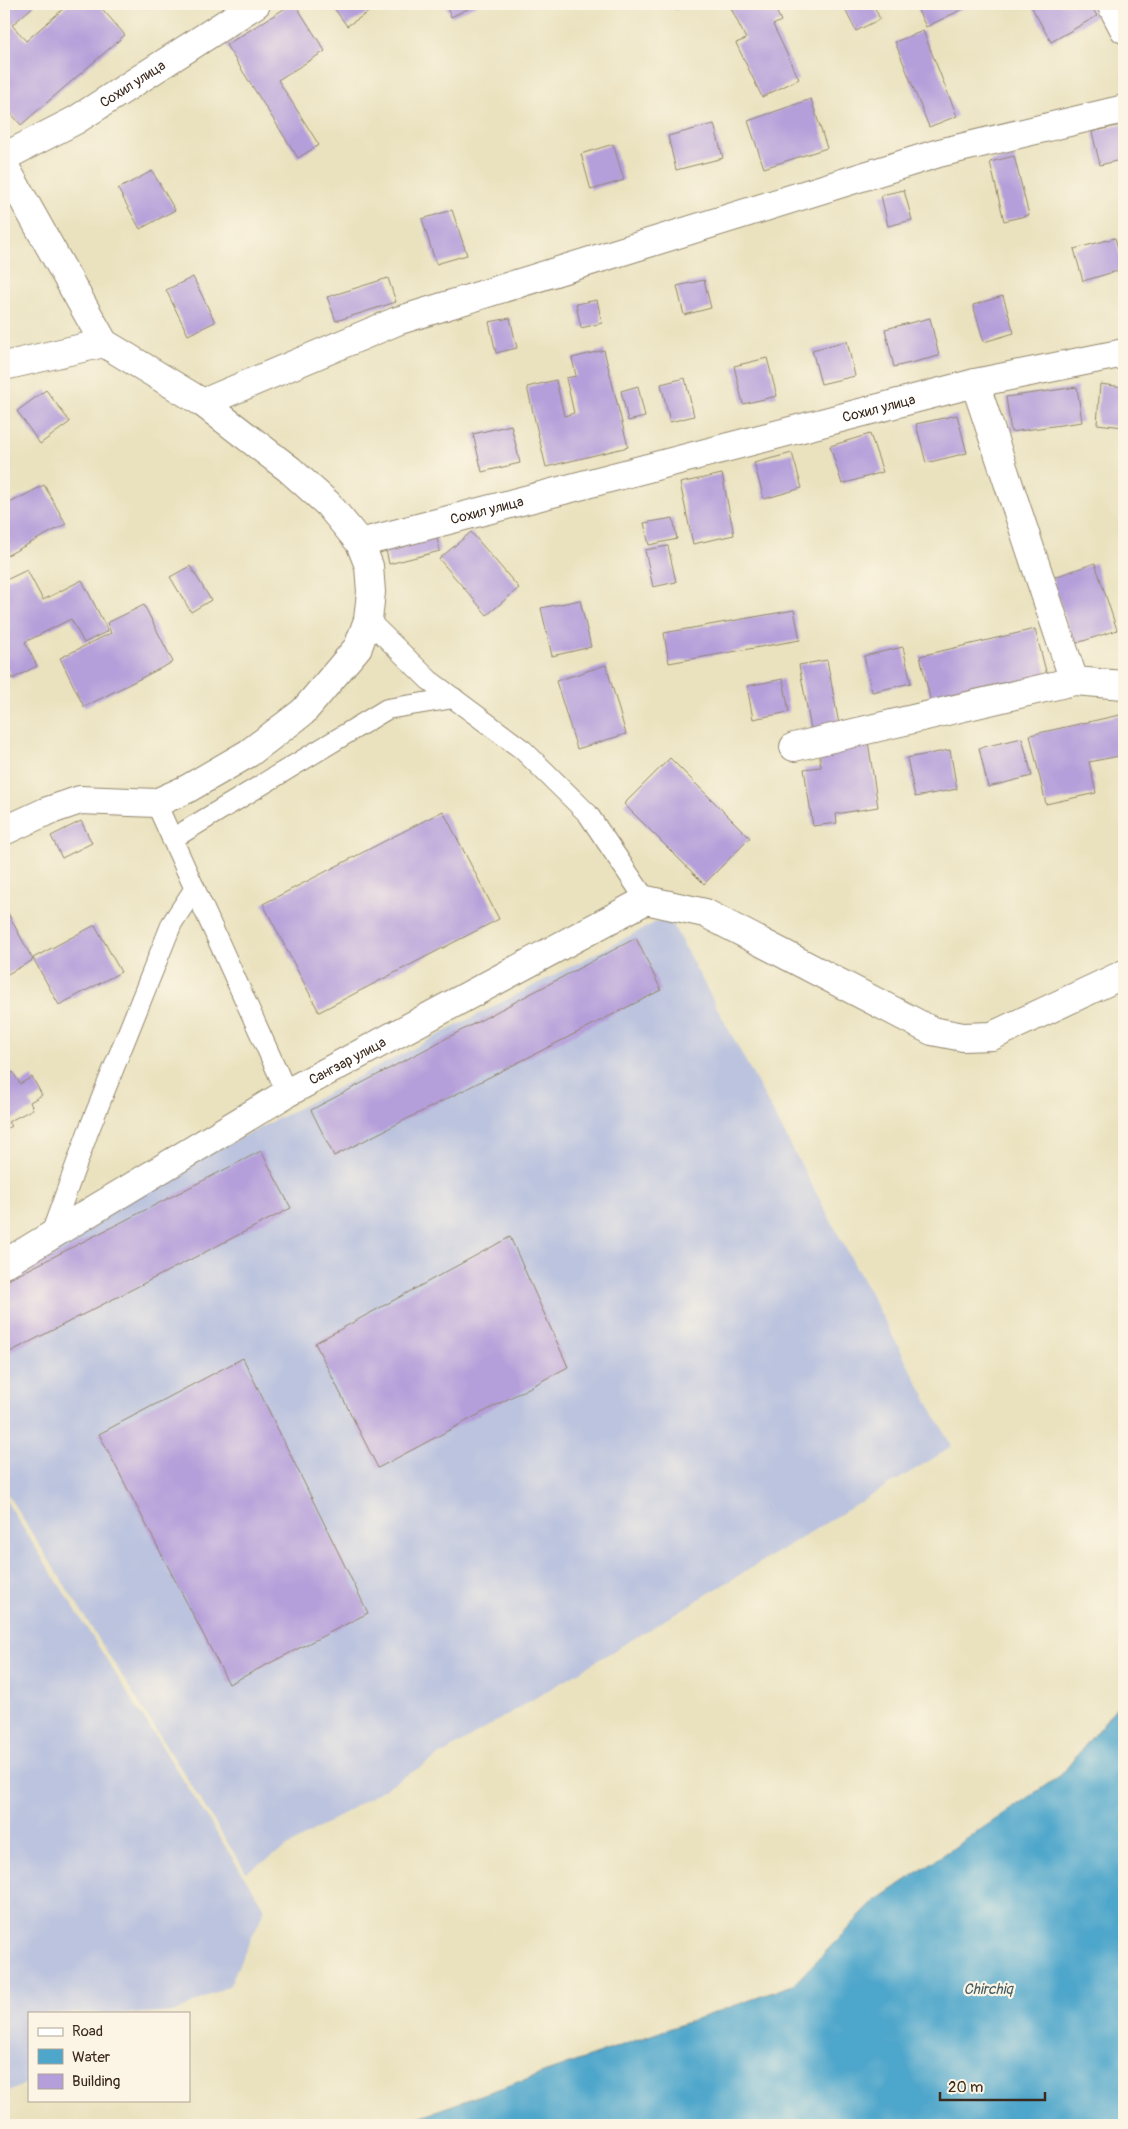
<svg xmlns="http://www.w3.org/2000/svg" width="1128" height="2129" font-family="Pangolin,sans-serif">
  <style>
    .industrial { fill: #bbc3de }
    .water { fill: #4ea6cb; stroke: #446874 }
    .building { fill: #b59fda }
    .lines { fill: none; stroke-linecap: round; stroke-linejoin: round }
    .lane-casing { stroke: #92866e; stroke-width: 22 }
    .street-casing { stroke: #92866e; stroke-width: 30 }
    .lane { stroke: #fff; stroke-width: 20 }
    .street { stroke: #fff; stroke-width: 28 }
    .labels { text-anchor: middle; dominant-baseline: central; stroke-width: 4.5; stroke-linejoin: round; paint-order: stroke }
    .street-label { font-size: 14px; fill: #3b2a1e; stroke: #fcf5e5 }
    .water-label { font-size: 15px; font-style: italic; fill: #435c63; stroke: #fcf5e5 }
  </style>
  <rect width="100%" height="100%" fill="#fcf5e5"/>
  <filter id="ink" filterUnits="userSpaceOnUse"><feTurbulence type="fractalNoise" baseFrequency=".02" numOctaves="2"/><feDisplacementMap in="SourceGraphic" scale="10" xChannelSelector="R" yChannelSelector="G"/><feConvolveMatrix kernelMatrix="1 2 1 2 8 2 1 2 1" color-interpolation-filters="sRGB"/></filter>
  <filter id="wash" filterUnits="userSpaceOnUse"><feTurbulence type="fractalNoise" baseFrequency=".0096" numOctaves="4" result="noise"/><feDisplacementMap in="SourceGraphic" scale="20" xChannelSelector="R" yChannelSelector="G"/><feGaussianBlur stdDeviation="1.12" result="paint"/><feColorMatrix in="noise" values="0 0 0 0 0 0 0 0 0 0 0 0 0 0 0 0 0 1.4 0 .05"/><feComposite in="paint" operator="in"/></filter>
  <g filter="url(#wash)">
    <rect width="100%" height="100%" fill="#eae2bf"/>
    <!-- industrial -->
    <g class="industrial">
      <path d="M668 916 952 1447 246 1872 4 1489V1261Z"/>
      <path d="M4 1498 265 1909 229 1986 173 2013H29V2082L4 2094Z"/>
    </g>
    <!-- water -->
    <path class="water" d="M1124 1698V2125H396L793 1985 874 1902 1061 1775Z"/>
    <g id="blocks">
      <!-- building -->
      <g class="building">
        <path d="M4 4H36L12 25 26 41 69 4H98L125 35 21 125 4 105Z"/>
        <path d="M292 4H295L325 51 278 80 319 145 298 158 226 45Z"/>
        <path d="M331 4H381L347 26Z"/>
        <path d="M445 4H478L451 17Z"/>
        <path d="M673 4H688L676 10Z"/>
        <path d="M729 4H773L781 21 773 25 799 79 762 97 736 43 746 39Z"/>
        <path d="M842 4H873L880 19 856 31Z"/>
        <path d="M915 4H973L926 27Z"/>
        <path d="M1041 4H1090L1097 16 1051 42 1032 8Z"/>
        <path d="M923 31 957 116 929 127 895 42Z"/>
        <path d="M811 99 827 148 764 168 748 121Z"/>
        <path d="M714 124 723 158 676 170 668 136Z"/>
        <path d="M1124 124V159L1100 165 1092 132Z"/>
        <path d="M613 144 624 180 591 190 581 154Z"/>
        <path d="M1014 156 1029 215 1004 221 990 162Z"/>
        <path d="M152 171 175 210 140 229 118 189Z"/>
        <path d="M904 190 912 220 888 226 881 195Z"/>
        <path d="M452 210 467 255 436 264 422 219Z"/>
        <path d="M1115 238 1124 269 1083 281 1074 249Z"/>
        <path d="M193 277 215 322 188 335 166 290Z"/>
        <path d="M388 278 396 302 336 321 327 297Z"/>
        <path d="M704 280 711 308 684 315 677 286Z"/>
        <path d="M1003 296 1014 333 984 342 973 305Z"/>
        <path d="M597 300 602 323 581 328 576 304Z"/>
        <path d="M510 318 517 348 496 353 489 322Z"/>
        <path d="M930 318 939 356 894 367 885 329Z"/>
        <path d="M847 341 855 376 821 384 812 350Z"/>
        <path d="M604 350 628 447 546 467 527 387 556 380 564 416 574 413 566 378 576 376 572 358Z"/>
        <path d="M767 358 777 396 743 404 734 366Z"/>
        <path d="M685 378 694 416 670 422 661 384Z"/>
        <path d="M1100 384 1124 387V427L1097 424Z"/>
        <path d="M638 386 645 417 628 421 621 391Z"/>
        <path d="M1077 387 1082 422 1011 432 1006 397Z"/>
        <path d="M46 390 70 422 40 444 17 411Z"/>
        <path d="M957 415 967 453 926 463 916 424Z"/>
        <path d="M511 425 520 463 482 472 473 434Z"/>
        <path d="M870 434 883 472 842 484 830 446Z"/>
        <path d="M792 453 802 488 764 499 754 463Z"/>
        <path d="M722 474 734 535 693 544 680 483Z"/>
        <path d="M44 485 66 524 4 557V506Z"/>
        <path d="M673 518 677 539 649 545 644 523Z"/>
        <path d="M435 531 440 551 389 564 385 545Z"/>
        <path d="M471 532 519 588 487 615 439 559Z"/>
        <path d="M668 546 676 582 653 587 645 550Z"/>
        <path d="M1095 563 1117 630 1074 644 1052 578Z"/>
        <path d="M190 566 211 600 191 612 170 577Z"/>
        <path d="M27 570 43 600 82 580 108 631 84 643 71 619 25 642 37 666 12 679 4 662V581Z"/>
        <path d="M580 600 591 647 552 656 541 608Z"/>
        <path d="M144 605 173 662 84 707 60 658 111 633 107 623Z"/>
        <path d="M794 610 800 640 669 663 664 633Z"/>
        <path d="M1035 629 1048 679 932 707 920 656Z"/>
        <path d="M903 647 911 683 872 692 864 656Z"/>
        <path d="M827 660 839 724 811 729 799 665Z"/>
        <path d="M606 665 626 734 577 749 556 681Z"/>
        <path d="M783 679 789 712 753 719 747 686Z"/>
        <path d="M1124 714V755L1089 762 1096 793 1046 804 1030 735Z"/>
        <path d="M1022 738 1032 776 988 787 979 748Z"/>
        <path d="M868 741 878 807 836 814 837 823 813 826 804 769 821 767 819 748Z"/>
        <path d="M950 750 957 789 915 797 907 758Z"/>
        <path d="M670 758 750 838 704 884 624 804Z"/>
        <path d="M443 811 499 919 319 1012 263 904Z"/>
        <path d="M81 821 92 843 62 858 51 836Z"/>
        <path d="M4 906 33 960 4 976Z"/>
        <path d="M95 925 121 972 59 1005 33 958Z"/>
        <path d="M636 938 661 990 334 1156 311 1110Z"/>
        <path d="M13 1072 20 1084 32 1077 42 1095 30 1102 33 1109 8 1122 11 1126 4 1130V1078Z"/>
        <path d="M261 1151 291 1208 4 1355V1282Z"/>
        <path d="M510 1237 568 1367 378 1468 315 1343Z"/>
        <path d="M243 1358 368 1613 229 1684 99 1434Z"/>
      </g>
    </g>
  </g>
  <g filter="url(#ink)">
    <use href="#blocks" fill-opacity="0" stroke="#92866e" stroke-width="1"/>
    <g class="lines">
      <!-- lane casing -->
      <g class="lane-casing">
        <g id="lane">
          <path d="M368 620 429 680 523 750 588 814 646 900"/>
          <path d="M156 803 287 1093"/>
          <path d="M172 839 387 709 454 698"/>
          <path d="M50 1237 88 1132 172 923 195 888"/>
        </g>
      </g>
      <!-- street casing -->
      <g class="street-casing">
        <g id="street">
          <path d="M1111 4 1124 29"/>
          <path id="s1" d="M4 157 76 120 256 4"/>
          <path d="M4 165 104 343 203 403 289 469 328 504 360 543 369 566 371 592 368 620 358 647 303 712 249 753 187 789 156 803 80 800 45 812 4 831"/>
          <path d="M4 366 104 343"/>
          <path d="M975 383 1074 681"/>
          <path d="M203 403 397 321 939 153 1124 109"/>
          <path id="s2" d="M360 543 975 383 1124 353"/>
          <path d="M794 747 1074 681 1124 685"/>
          <path id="s3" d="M4 1264 287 1093 646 900 705 913 932 1031 963 1037 992 1036 1124 974"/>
        </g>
      </g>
      <!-- lane -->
      <use href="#lane" class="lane"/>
      <!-- street -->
      <use href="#street" class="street"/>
    </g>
  </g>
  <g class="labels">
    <!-- street labels -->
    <g class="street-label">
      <text stroke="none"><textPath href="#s1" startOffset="148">Сохил улица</textPath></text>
      <text stroke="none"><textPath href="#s2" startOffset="536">Сохил улица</textPath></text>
      <text stroke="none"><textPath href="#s2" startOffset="131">Сохил улица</textPath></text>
      <text stroke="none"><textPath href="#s3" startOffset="399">Сангзар улица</textPath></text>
    </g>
    <!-- water labels -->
    <g class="water-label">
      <text x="988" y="1989">Chirchiq</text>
    </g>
  </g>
  <!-- margin -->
  <rect width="1128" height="2129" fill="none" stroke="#fcf5e5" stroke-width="20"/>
  <!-- legend -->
  <rect x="28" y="2012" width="162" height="90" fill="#fcf5e5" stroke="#afa495"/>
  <rect x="38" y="2028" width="25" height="8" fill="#ffffff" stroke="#afa495"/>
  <text x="72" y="2036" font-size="15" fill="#3b2a1e">Road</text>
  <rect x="38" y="2049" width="25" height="15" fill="#4ea6cb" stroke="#afa495"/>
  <text x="72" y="2062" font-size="15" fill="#3b2a1e">Water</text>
  <rect x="38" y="2074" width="25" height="15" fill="#b59fda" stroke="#afa495"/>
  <text x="72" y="2086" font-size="15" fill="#3b2a1e">Building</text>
  <!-- scale -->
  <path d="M940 2092v8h105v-8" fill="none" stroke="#3b2a1e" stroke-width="2.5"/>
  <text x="948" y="2092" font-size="15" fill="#3b2a1e" stroke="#fcf5e5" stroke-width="4" paint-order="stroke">20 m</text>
</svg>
